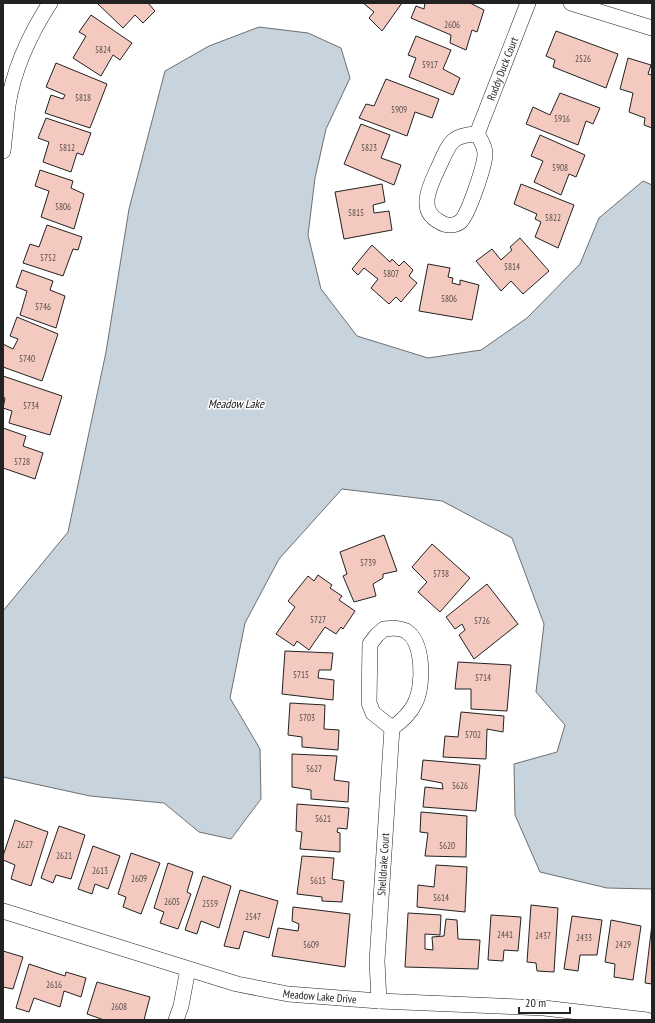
<svg xmlns="http://www.w3.org/2000/svg" width="655" height="1023" font-family="'PT Sans Narrow',sans-serif">
  <style>
    .water { fill: #c7d3dd; stroke: #6f6f6f }
    .building { fill: #f3c9c0; stroke: #222 }
    .lines { fill: none; stroke-linecap: round; stroke-linejoin: round }
    .street-casing { stroke: #222; stroke-width: 16 }
    .street { stroke: #fff; stroke-width: 15 }
    .labels { text-anchor: middle; dominant-baseline: central; stroke-width: 3; stroke-linejoin: round; paint-order: stroke }
    .number-label { font-size: 9px; fill: #564c4a }
    .street-label { font-size: 11px; fill: #222; stroke: #fff }
    .water-label { font-size: 12px; font-style: italic; fill: #222; stroke: #fff }
  </style>
  <rect width="100%" height="100%" fill="#fff"/>
  <!-- water -->
  <path class="water" d="M259 27 308 33 341 48 350 78 326 129 315 178 308 235 321 289 357 336 428 358 481 350 527 318 580 264 599 218 643 181 652 185V889L607 888 540 872 515 815 514 764 557 752 565 725 536 692 544 624 512 538 442 501 342 489 279 559 245 623 230 698 260 749 261 799 231 839 199 832 164 803 90 796 3 777V611L68 532 106 352 129 209 165 71 209 46Z"/>
  <!-- building -->
  <g class="building">
    <path d="M100 3H148L155 11 143 23 135 15 123 28 98 4Z"/>
    <path d="M363 3H402L382 31 369 18 374 12Z"/>
    <path d="M425 3H470L484 10 477 32 472 30 466 50 450 43 451 35 411 18 416 6 424 9Z"/>
    <path d="M91 15 132 43 120 60 113 55 101 76 73 58 86 36 79 32Z"/>
    <path d="M556 31 618 54 606 88 553 67 555 60 546 56Z"/>
    <path d="M416 36 451 50 443 69 460 78 453 95 409 77 416 58 408 55Z"/>
    <path d="M628 58 651 65 648 74 652 75V128L644 125 645 118 629 112 633 93 620 89Z"/>
    <path d="M56 63 107 84 90 128 45 113 51 95 63 99 65 95 46 87Z"/>
    <path d="M386 79 439 99 432 118 415 112 407 136 359 118 366 104 374 106Z"/>
    <path d="M560 93 600 108 593 124 586 121 578 145 526 124 533 107 550 115Z"/>
    <path d="M46 118 91 133 83 155 77 153 71 172 43 162 49 142 38 138Z"/>
    <path d="M361 124 390 135 381 158 401 165 394 185 344 164Z"/>
    <path d="M540 135 585 155 576 177 569 174 561 195 534 182 543 161 531 156Z"/>
    <path d="M40 170 73 181 71 188 84 194 74 229 41 217 49 191 35 186Z"/>
    <path d="M382 184 385 202 373 205 374 213 389 211 392 230 344 239 335 192Z"/>
    <path d="M521 184 574 205 558 248 535 237 541 222 535 219 537 214 514 204Z"/>
    <path d="M47 225 82 237 78 250 73 249 63 276 23 263 30 244 39 247Z"/>
    <path d="M520 238 549 271 523 294 511 281 501 291 476 261 492 249 501 260 512 250 510 247Z"/>
    <path d="M372 245 390 262 392 259 399 266 404 261 413 270 409 276 417 283 401 302 396 297 389 304 371 288 378 279 364 268 358 275 352 269Z"/>
    <path d="M428 264 450 268 448 277 453 278 452 283 460 285V280L479 285 472 320 419 311Z"/>
    <path d="M22 270 53 281 50 290 65 296 56 328 20 315 27 291 16 287Z"/>
    <path d="M17 317 58 334 42 381 3 367V344L13 349 18 339 10 336Z"/>
    <path d="M3 376 62 396 50 435 9 423 12 411 3 408 5 398 3 397Z"/>
    <path d="M3 428 26 436 23 446 43 453 35 479 3 468Z"/>
    <path d="M384 535 397 571 383 574V578L373 584 376 596 354 602 343 576 347 574 340 552Z"/>
    <path d="M432 544 470 578 440 612 418 592 427 582 412 567Z"/>
    <path d="M318 575 332 585 330 588 342 596 339 600 355 611 343 629 341 627 336 634 325 627 309 650 297 641 294 646 276 634 295 607 288 601 308 576 314 581Z"/>
    <path d="M487 584 518 624 474 659 459 635 465 630 462 624 455 629 446 617Z"/>
    <path d="M285 651 333 653 331 670H319L318 678 334 680 333 700 282 694Z"/>
    <path d="M458 662 511 665 507 711 471 709V689H455Z"/>
    <path d="M290 703 325 705 324 729 339 730 338 750 302 747V737L288 735Z"/>
    <path d="M461 712 504 716 503 732 487 729 486 759 443 757 445 736 458 737Z"/>
    <path d="M292 754 337 756 334 780 349 782 348 802 311 799V790L292 787Z"/>
    <path d="M423 760 480 765 476 811 423 807 425 787 443 789 442 783 421 779Z"/>
    <path d="M297 804 349 808 347 829 338 828 337 832 340 833V852L300 849 302 832 296 831Z"/>
    <path d="M421 812 467 816 466 857 425 856 428 833 420 832Z"/>
    <path d="M15 820 48 832 31 886 11 879 15 865 3 860V856Z"/>
    <path d="M59 826 85 835 71 879 56 875 53 883 41 878Z"/>
    <path d="M93 846 120 856 108 889 95 884 92 894 78 889Z"/>
    <path d="M131 853 160 863 141 914 123 907 126 897 118 894Z"/>
    <path d="M302 856 334 858 332 879 344 881 342 902 322 901V897L297 894Z"/>
    <path d="M168 863 193 872 187 892 191 894 178 929 160 923 164 912 154 908Z"/>
    <path d="M436 865 467 867 465 912 417 907 418 885 434 887Z"/>
    <path d="M203 876 231 886 219 928 201 921 197 934 185 930Z"/>
    <path d="M240 890 278 901 269 938 244 931 239 949 224 946Z"/>
    <path d="M531 905 558 908 554 972 537 971 536 963 527 962Z"/>
    <path d="M293 907 350 914 345 967 272 956 278 928 298 931 299 924 292 921Z"/>
    <path d="M408 913 441 915 440 935 425 934V949L433 950 432 937 444 936 446 919 457 920 458 939 480 940 478 969 405 967Z"/>
    <path d="M491 915 521 917 518 951 504 950 503 961 488 960Z"/>
    <path d="M572 916 602 920 597 955H580L578 971 564 969Z"/>
    <path d="M611 920 641 926 633 980 614 977 615 964 605 962Z"/>
    <path d="M652 924V984L645 983Z"/>
    <path d="M3 951 23 957 13 989 3 987Z"/>
    <path d="M29 964 65 976 66 972 86 978 81 997 64 991 60 1007 34 998 29 1012 16 1008Z"/>
    <path d="M97 982 150 997 144 1020H104L87 1014Z"/>
  </g>
  <g class="lines">
    <!-- street casing -->
    <g class="street-casing">
      <g id="street">
        <path d="M571 3 652 28"/>
        <path d="M477 134C481 140 485 147 485 154 485 165 468 216 460 222 454 226 446 226 440 222 415 210 432 182 440 164 450 142 452 135 477 134Z"/>
        <path id="s1" d="M477 134 528 3"/>
        <path d="M3 151C5 135 6 120 8 105 14 68 30 34 50 3"/>
        <path d="M395 628C398 629 403 629 406 631 424 642 424 686 415 703 410 714 402 721 392 728L373 713 369 703 370 644 377 635 384 629Z"/>
        <path id="s2" d="M3 911 237 984 288 994 379 1001 544 1008 647 1020"/>
        <path id="s3" d="M379 1001 377 961 392 728"/>
        <path d="M176 1020 181 1006 188 969"/>
      </g>
    </g>
    <!-- street -->
    <use href="#street" class="street"/>
  </g>
  <g class="labels">
    <!-- number labels -->
    <g class="number-label">
      <text x="452" y="24">2606</text>
      <text x="103" y="49">5824</text>
      <text x="583" y="58">2526</text>
      <text x="430" y="64">5917</text>
      <text x="83" y="97">5818</text>
      <text x="399" y="109">5909</text>
      <text x="562" y="118">5916</text>
      <text x="67" y="147">5812</text>
      <text x="369" y="147">5823</text>
      <text x="560" y="167">5908</text>
      <text x="63" y="206">5806</text>
      <text x="356" y="212">5815</text>
      <text x="553" y="217">5822</text>
      <text x="48" y="257">5752</text>
      <text x="512" y="266">5814</text>
      <text x="391" y="273">5807</text>
      <text x="449" y="298">5806</text>
      <text x="43" y="306">5746</text>
      <text x="27" y="358">5740</text>
      <text x="31" y="405">5734</text>
      <text x="22" y="461">5728</text>
      <text x="368" y="562">5739</text>
      <text x="441" y="573">5738</text>
      <text x="318" y="619">5727</text>
      <text x="482" y="620">5726</text>
      <text x="301" y="674">5715</text>
      <text x="483" y="677">5714</text>
      <text x="307" y="717">5703</text>
      <text x="473" y="734">5702</text>
      <text x="314" y="768">5627</text>
      <text x="460" y="785">5626</text>
      <text x="323" y="818">5621</text>
      <text x="25" y="844">2627</text>
      <text x="447" y="845">5620</text>
      <text x="64" y="855">2621</text>
      <text x="100" y="870">2613</text>
      <text x="139" y="878">2609</text>
      <text x="318" y="880">5615</text>
      <text x="441" y="897">5614</text>
      <text x="172" y="901">2605</text>
      <text x="210" y="903">2559</text>
      <text x="253" y="916">2547</text>
      <text x="505" y="934">2441</text>
      <text x="543" y="935">2437</text>
      <text x="584" y="937">2433</text>
      <text x="311" y="944">5609</text>
      <text x="623" y="944">2429</text>
      <text x="54" y="984">2616</text>
      <text x="119" y="1006">2608</text>
    </g>
    <!-- street labels -->
    <g class="street-label">
      <text stroke="none"><textPath href="#s1" startOffset="70">Ruddy Duck Court</textPath></text>
      <text stroke="none"><textPath href="#s3" startOffset="137">Shelldrake Court</textPath></text>
      <text stroke="none"><textPath href="#s2" startOffset="329">Meadow Lake Drive</textPath></text>
    </g>
    <!-- water labels -->
    <g class="water-label">
      <text x="236" y="403">Meadow Lake</text>
    </g>
  </g>
  <!-- border -->
  <rect width="655" height="1023" fill="none" stroke="#222222" stroke-width="8"/>
  <!-- scale -->
  <path d="M519 1007v6h51v-6" fill="none" stroke="#222222" stroke-width="2"/>
  <text x="525" y="1007" font-size="12" fill="#222222" stroke="#ffffff" stroke-width="3" paint-order="stroke">20 m</text>
</svg>
